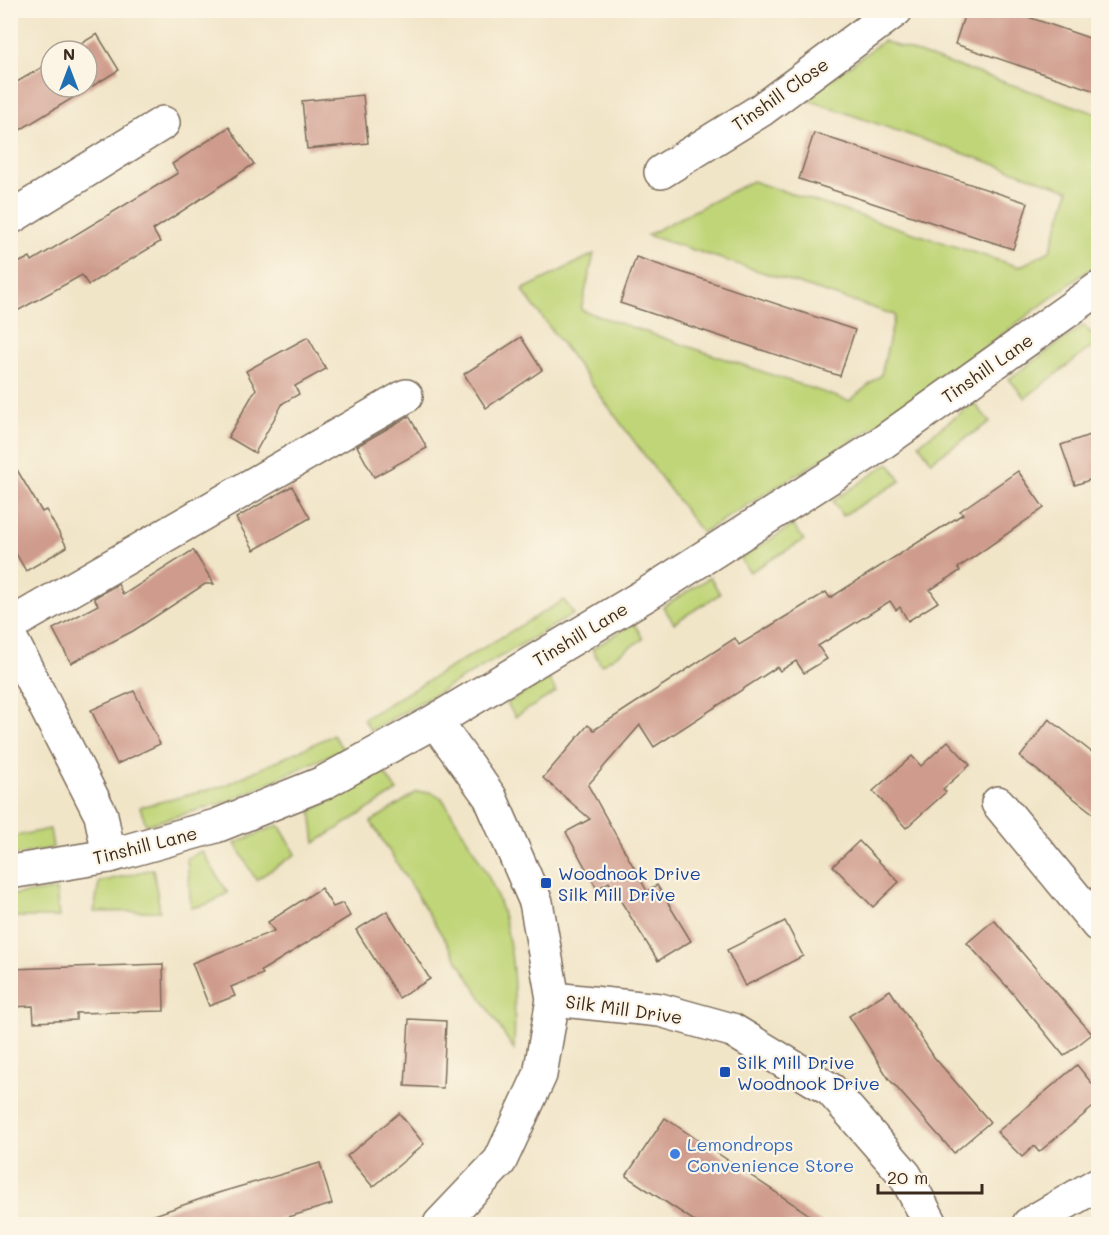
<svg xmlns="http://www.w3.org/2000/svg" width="1109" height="1235" font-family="Mali,sans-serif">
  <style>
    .green { fill: #c0d578; stroke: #7e804b; stroke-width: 1.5 }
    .building { fill: #cf9b8c }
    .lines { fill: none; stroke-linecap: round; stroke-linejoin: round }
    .minor-casing { stroke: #7b6b5a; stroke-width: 36 }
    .minor { stroke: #fff; stroke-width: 33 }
    .transit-dot { fill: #1a4fb4; stroke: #fcf5e5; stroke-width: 2 }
    .shop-dot { fill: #3f7fe0; stroke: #fcf5e5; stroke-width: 2 }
    .labels { text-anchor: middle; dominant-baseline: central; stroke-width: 4.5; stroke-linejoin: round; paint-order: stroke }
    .street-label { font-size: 18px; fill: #3b2a1e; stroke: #fcf5e5 }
    .transit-label { font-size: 18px; fill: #164399; stroke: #fcf5e5; text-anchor: start }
    .shop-label { font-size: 18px; fill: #366cbe; stroke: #fcf5e5; text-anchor: start }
  </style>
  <rect width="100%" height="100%" fill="#fcf5e5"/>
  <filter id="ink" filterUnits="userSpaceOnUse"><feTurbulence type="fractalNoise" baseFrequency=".0167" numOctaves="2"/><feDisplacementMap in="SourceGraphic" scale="12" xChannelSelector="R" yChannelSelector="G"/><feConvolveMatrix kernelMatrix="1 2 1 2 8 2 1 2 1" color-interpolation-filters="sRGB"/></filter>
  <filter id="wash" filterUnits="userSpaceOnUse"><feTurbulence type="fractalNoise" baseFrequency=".008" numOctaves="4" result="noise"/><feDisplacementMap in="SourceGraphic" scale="24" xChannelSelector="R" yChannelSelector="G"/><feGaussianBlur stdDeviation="1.35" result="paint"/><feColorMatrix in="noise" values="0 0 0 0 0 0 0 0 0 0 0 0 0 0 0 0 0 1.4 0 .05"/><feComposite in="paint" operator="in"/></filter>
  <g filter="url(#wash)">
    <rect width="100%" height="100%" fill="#f1e5c8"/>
    <!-- green -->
    <g class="green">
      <path d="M883 41 1098 114V263L895 414 702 533 522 290 594 254 581 310 849 401 881 375 895 315 647 235 752 181 1019 267 1050 251 1069 190 805 99Z"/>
      <path d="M1084 325 1098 342 1025 398 1009 379Z"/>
      <path d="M974 403 990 422 931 461 919 444Z"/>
      <path d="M889 463 901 481 842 516 833 501Z"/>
      <path d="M793 525 804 540 750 572 740 559Z"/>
      <path d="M710 577 720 594 674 623 663 607Z"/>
      <path d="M564 600 574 614 371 731 363 719Z"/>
      <path d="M634 623 643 639 601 665 592 649Z"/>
      <path d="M549 678 556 692 515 717 507 703Z"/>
      <path d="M333 735 343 749 229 801 146 825 140 807 223 786Z"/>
      <path d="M384 772 397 791 315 843 311 811Z"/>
      <path d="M417 792H431L442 798C459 826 477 853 491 882 515 933 516 994 514 1050L371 822Z"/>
      <path d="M279 825 296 854 256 880 235 843Z"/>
      <path d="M50 829 53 848 11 856V837Z"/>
      <path d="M202 851 228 893 208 904 191 908 187 858Z"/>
      <path d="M153 869 160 911 94 912 99 882Z"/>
      <path d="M56 890 59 917H11V895Z"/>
    </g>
    <g id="blocks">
      <!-- building -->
      <g class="building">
        <path d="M966 10H1008L1098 41V92L955 44Z"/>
        <path d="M97 34 119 70 10 136V86L51 62V87H87V51H69Z"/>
        <path d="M363 95 368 143 307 149 302 101Z"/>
        <path d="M229 127 254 164 153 230 160 242 88 285 82 275 10 315V267L30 257 32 261 178 173 172 164Z"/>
        <path d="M814 133 1028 203 1013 249 799 179Z"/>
        <path d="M636 257 855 330 840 376 620 303Z"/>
        <path d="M308 337 326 369 295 386 299 394 283 403 255 453 228 437 256 389 246 371Z"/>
        <path d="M521 337 542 370 486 408 464 374Z"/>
        <path d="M409 416 427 448 374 477 357 446Z"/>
        <path d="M1098 432V477L1075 485 1061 445Z"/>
        <path d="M10 458 42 512 46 510 67 547 26 571 10 543Z"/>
        <path d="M1018 471 1044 508 958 568 960 571 930 590 938 602 908 621 900 607 896 610 890 601 818 646 827 659 804 673 796 661 780 671 777 667 654 747 640 725 588 785 647 891 657 885 691 941 658 961 609 882 597 889 566 832 590 819 543 778 588 725 594 730 735 638 739 645 826 592 830 598 963 514 960 511Z"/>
        <path d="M292 486 310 518 254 550 236 518Z"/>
        <path d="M193 550 214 584H205L133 631 71 663 53 629 98 605 94 598 118 584 123 595Z"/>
        <path d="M134 691 160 744 117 764 91 710Z"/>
        <path d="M1049 719 1098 757V817L1020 757Z"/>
        <path d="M948 741 970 765 943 789 946 792 906 828 873 791 912 756 921 766Z"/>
        <path d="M859 841 899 882 873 907 833 866Z"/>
        <path d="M321 888 333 907 343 903 350 916 261 971 263 974 231 987 235 996 209 1006 192 963 274 931 268 922Z"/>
        <path d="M387 911 430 979 399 998 356 930Z"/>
        <path d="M994 920 1092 1034 1064 1056 1010 990 967 943Z"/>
        <path d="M785 921 803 956 745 986 727 950Z"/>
        <path d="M163 964 164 1011 76 1013V1020L34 1022 33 1006 10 1007V969Z"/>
        <path d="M890 990 934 1057 990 1122 954 1153 889 1079 849 1016Z"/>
        <path d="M409 1019 446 1021 443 1088 405 1086Z"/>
        <path d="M1077 1065 1098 1091V1103L1039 1152 1034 1146 1022 1157 997 1132Z"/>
        <path d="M399 1113 424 1144 373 1187 347 1156Z"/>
        <path d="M665 1118 823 1224H699L626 1176Z"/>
        <path d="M320 1163 332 1204 265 1224H140V1220L218 1193Z"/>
      </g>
    </g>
  </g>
  <g filter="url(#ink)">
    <use href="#blocks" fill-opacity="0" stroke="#7b6b5a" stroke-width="1.5"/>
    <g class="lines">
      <!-- minor casing -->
      <g class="minor-casing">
        <g id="minor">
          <path d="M661 172 761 110 896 10"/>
          <path d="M10 218 163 123"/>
          <path d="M10 625 406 396"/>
          <path d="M10 637 101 815 109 856"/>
          <path d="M435 721 490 797 536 902 553 999 540 1075 500 1161 440 1224"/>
          <path d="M998 803 1098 925"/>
          <path d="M10 872 109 856 216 826 323 783 435 721 647 594 869 452 1098 289"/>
          <path d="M553 999 660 1010 732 1030 831 1090 905 1175 931 1224"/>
          <path d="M1029 1224 1098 1184"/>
        </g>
      </g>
      <!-- minor -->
      <use href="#minor" class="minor"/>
    </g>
  </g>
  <!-- markers -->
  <g class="transit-dot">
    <rect x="540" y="877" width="12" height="12" rx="3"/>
    <rect x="719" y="1066" width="12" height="12" rx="3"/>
  </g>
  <circle class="shop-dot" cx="675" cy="1154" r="6"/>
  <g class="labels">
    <!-- street labels -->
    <g class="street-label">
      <text transform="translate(780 94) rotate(-35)">Tinshill Close</text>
      <text transform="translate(987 368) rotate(-35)">Tinshill Lane</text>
      <text transform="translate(580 634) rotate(-31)">Tinshill Lane</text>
      <text transform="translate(145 845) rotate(-14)">Tinshill Lane</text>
      <text transform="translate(624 1009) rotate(8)">Silk Mill Drive</text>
    </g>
    <!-- transit labels -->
    <g class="transit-label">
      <text x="558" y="873">Woodnook Drive<tspan x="558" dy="21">Silk Mill Drive</tspan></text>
      <text x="737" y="1062">Silk Mill Drive<tspan x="737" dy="21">Woodnook Drive</tspan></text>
    </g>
    <!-- shop labels -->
    <g class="shop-label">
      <text x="687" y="1144">Lemondrops<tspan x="687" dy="21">Convenience Store</tspan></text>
    </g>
  </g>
  <!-- margin -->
  <rect width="1109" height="1235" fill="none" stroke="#fcf5e5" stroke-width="36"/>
  <!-- north arrow -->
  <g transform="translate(69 69)"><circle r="28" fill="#fcf5e5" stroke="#afa495" stroke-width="1.5"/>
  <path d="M0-4.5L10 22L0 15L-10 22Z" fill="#1f6fb2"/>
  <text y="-9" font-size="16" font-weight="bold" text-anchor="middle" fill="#3b2a1e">N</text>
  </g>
  <!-- scale -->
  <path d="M878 1184v9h104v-9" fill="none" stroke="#3b2a1e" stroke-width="3"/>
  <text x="887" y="1184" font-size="18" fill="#3b2a1e" stroke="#fcf5e5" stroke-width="4.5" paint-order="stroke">20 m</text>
</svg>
